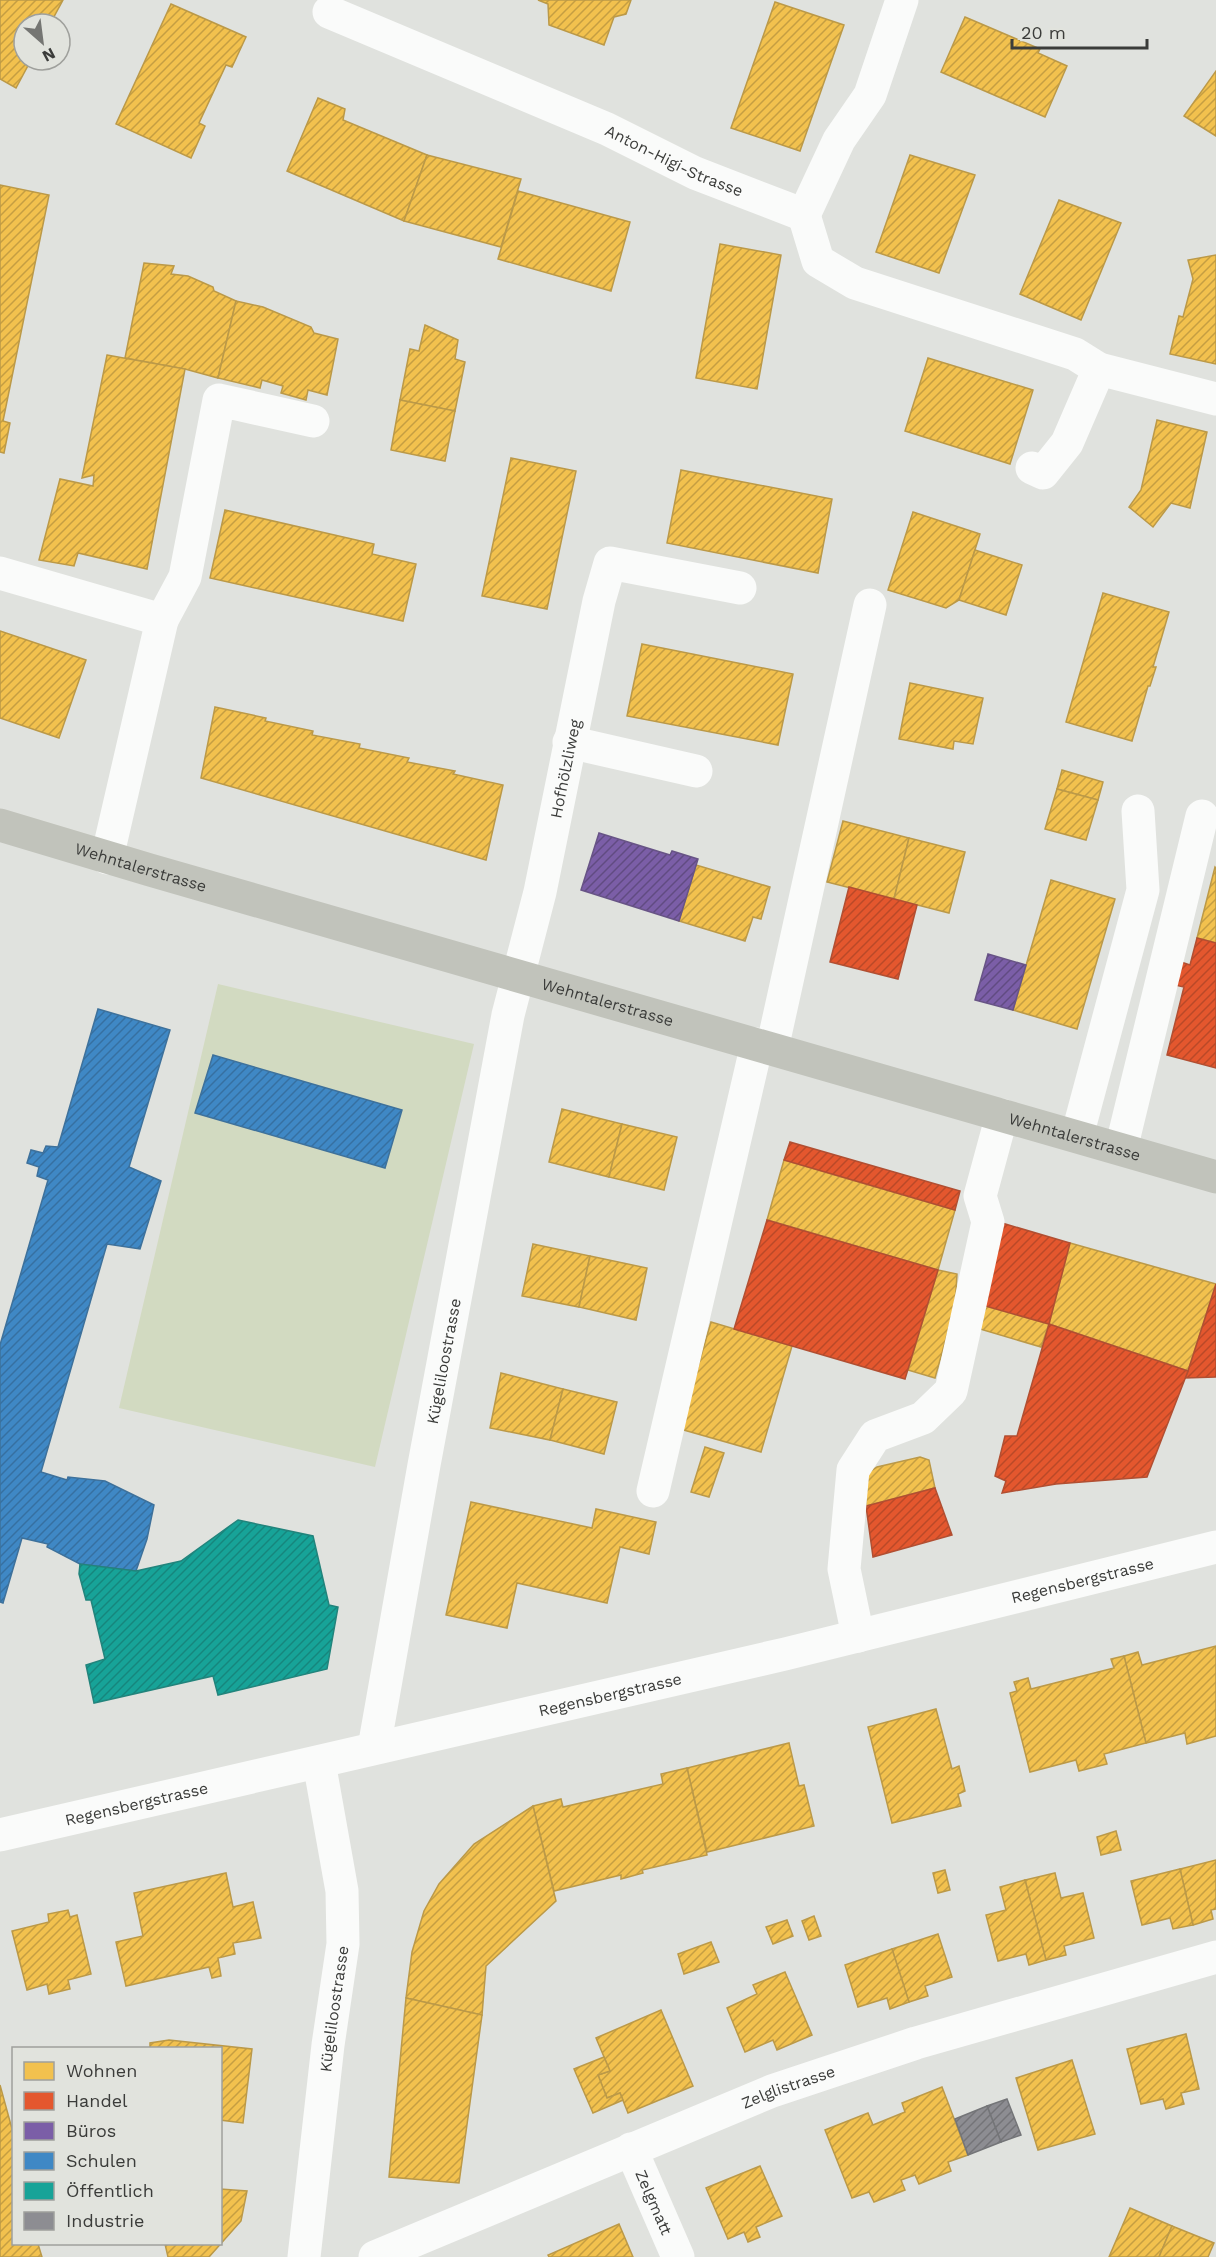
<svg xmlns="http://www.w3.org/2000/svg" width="1216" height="2257" font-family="'Work Sans',sans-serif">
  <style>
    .park { fill: #d2dac1 }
    .homes { fill: url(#homes-hatch); stroke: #bb9948; stroke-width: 1.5 }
    .shops { fill: url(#shops-hatch); stroke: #b14f32; stroke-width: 1.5 }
    .offices { fill: url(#offices-hatch); stroke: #685486; stroke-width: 1.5 }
    .schools { fill: url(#schools-hatch); stroke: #3e719b; stroke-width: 1.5 }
    .public { fill: url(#public-hatch); stroke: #22847c; stroke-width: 1.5 }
    .industry { fill: url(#industry-hatch); stroke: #747578; stroke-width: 1.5 }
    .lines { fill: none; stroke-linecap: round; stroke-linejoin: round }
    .minor { stroke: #fafbfa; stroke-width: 33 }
    .major { stroke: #c1c3bb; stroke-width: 33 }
    .labels { text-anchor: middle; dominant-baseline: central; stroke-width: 6; stroke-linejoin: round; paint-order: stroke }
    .street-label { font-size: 16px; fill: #3b3c3a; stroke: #e1e3dd }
  </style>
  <defs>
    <pattern id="homes-hatch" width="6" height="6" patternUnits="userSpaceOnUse" patternTransform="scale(1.5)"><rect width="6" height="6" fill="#f2c14e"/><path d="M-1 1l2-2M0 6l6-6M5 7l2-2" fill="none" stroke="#c59e42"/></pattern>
    <pattern id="shops-hatch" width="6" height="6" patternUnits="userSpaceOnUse" patternTransform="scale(1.5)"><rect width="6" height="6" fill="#e4572e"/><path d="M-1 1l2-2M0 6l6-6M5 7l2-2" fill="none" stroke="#ba4928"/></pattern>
    <pattern id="offices-hatch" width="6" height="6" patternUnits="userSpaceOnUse" patternTransform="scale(1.5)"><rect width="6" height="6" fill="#7b5ea7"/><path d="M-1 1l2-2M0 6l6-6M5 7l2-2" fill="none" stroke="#614b82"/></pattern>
    <pattern id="schools-hatch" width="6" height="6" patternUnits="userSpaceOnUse" patternTransform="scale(1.5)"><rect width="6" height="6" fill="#3f88c5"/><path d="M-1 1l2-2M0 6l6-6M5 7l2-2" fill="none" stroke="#3670a1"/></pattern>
    <pattern id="public-hatch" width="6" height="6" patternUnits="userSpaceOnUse" patternTransform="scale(1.5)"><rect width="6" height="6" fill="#17a398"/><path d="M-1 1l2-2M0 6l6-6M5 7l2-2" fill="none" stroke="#16867d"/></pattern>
    <pattern id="industry-hatch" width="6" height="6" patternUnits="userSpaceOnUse" patternTransform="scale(1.5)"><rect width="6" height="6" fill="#8d8d92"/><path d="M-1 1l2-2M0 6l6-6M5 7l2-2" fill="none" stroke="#747478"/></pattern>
  </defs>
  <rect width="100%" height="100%" fill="#e0e2de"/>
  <!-- park -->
  <path class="park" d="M218 984 474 1044 375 1467 119 1408Z"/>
  <!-- homes -->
  <g class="homes">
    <path d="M0 0H63L50 24H24V60H31L16 88 0 79Z"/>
    <path d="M538 0H631L626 14 614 17 604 45 549 25 548 4Z"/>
    <path d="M775 2 844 25 800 151 731 128Z"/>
    <path d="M171 4 246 37 232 67 226 65 199 123 205 126 191 158 116 124Z"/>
    <path d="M965 17 1040 49 1038 53 1067 66 1045 117 941 72Z"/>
    <path d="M1216 71V136L1184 116Z"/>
    <path d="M318 98 345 109 343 120 427 155 404 221 287 171Z"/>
    <path d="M427 155 521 179 501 247 404 221Z"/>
    <path d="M910 155 975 175 939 273 876 252Z"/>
    <path d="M0 185 49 195 3 421 10 423 4 453 0 452Z"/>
    <path d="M518 191 630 222 611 291 498 259Z"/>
    <path d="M1059 200 1121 223 1081 320 1020 294Z"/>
    <path d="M720 244 781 255 757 389 696 378Z"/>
    <path d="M1216 255V364L1170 354 1179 316 1183 317 1193 279 1188 260Z"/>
    <path d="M144 263 174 266 171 274 188 276 213 287 214 291 236 301 218 378 185 369 125 358Z"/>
    <path d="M236 301 263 307 311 327 314 333 338 339 327 395 308 390 306 400 281 393 283 386 262 380 260 388 218 378Z"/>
    <path d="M425 325 458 340 455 359 465 362 455 411 400 400 410 349 419 351Z"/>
    <path d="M107 355 185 369 147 569 78 553 74 566 39 560 60 479 93 486 94 475 82 478Z"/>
    <path d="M928 358 1033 390 1010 464 905 431Z"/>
    <path d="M400 400 455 411 445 461 391 450Z"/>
    <path d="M1157 420 1207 432 1190 508 1171 503 1153 527 1129 507 1141 490Z"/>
    <path d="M511 458 576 471 547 609 482 596Z"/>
    <path d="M681 470 832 499 818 573 667 543Z"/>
    <path d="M225 510 374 544 372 554 416 564 403 621 210 578Z"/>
    <path d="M913 512 980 534 959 600 946 608 888 590Z"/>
    <path d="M975 550 1022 565 1006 615 959 600Z"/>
    <path d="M1103 593 1169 612 1153 667H1156L1150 686H1148L1132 741 1066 722Z"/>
    <path d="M0 631 86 660 59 738 0 718Z"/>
    <path d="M642 644 793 674 778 745 627 716Z"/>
    <path d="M910 683 983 698 973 744 954 741 953 749 899 739Z"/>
    <path d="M215 707 266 718 265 721 313 731 312 735 360 744 359 748 409 758 407 762 455 771 453 774 503 785 486 860 201 778Z"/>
    <path d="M1062 770 1103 782 1098 800 1057 789Z"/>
    <path d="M1057 789 1098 800 1086 840 1045 829Z"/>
    <path d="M843 821 909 838 894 899 827 882Z"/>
    <path d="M909 838 965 852 949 913 894 899Z"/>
    <path d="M696 865 770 887 761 919 753 917 745 941 679 921Z"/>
    <path d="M1215 867 1216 868V943L1197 938Z"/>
    <path d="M1051 880 1115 899 1077 1029 1013 1010Z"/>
    <path d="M562 1109 622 1124 609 1177 549 1162Z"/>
    <path d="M622 1124 677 1137 664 1190 609 1177Z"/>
    <path d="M784 1160 955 1210 938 1270 767 1220Z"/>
    <path d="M1070 1243 1216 1284 1188 1371 1049 1324Z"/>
    <path d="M533 1244 590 1256 579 1307 522 1296Z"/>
    <path d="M590 1256 647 1268 636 1320 579 1307Z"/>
    <path d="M938 1270 957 1274 955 1306 935 1378 908 1370Z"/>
    <path d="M982 1305 1049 1324 1041 1347 980 1329Z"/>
    <path d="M711 1322 792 1346 761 1452 680 1429Z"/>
    <path d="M501 1373 563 1389 550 1440 490 1428Z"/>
    <path d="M563 1389 617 1402 604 1454 550 1440Z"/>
    <path d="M705 1447 724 1453 709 1497 691 1492Z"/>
    <path d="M920 1457 929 1460 935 1488 866 1506V1474L877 1467Z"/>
    <path d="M471 1502 592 1528 596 1509 656 1522 649 1554 620 1547 607 1603 517 1583 507 1628 446 1615Z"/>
    <path d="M1216 1646V1736L1187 1744 1185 1733 1146 1743 1124 1656 1138 1652 1142 1665Z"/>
    <path d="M1124 1656 1146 1743 1104 1754 1107 1764 1079 1771 1076 1760 1030 1772 1010 1693 1017 1691 1014 1682 1028 1678 1031 1689 1114 1668 1111 1659Z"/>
    <path d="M936 1709 952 1769 959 1766 965 1791 958 1794 961 1806 892 1823 868 1727Z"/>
    <path d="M789 1743 799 1786 804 1785 814 1826 707 1852 687 1768Z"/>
    <path d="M687 1768 707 1855 642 1870 643 1873 621 1879V1875L554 1891 533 1806 561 1799 563 1807 663 1784 661 1774Z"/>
    <path d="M533 1806 556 1901 486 1966 482 2015 406 1998 412 1952 424 1911 439 1884 474 1844Z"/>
    <path d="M1116 1831 1121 1850 1101 1855 1097 1837Z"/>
    <path d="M1216 1860V1909L1211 1910 1213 1919 1193 1925 1180 1869Z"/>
    <path d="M1180 1869 1193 1925 1173 1929 1170 1918 1142 1925 1131 1881Z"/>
    <path d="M945 1870 950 1890 938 1893 933 1873Z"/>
    <path d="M226 1873 233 1907 253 1902 261 1938 233 1943 235 1954 218 1958 221 1976 212 1978 209 1967 126 1986 116 1942 143 1936 134 1893Z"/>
    <path d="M1055 1873 1061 1898 1083 1893 1094 1938 1064 1946 1066 1955 1046 1960 1025 1880Z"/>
    <path d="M1025 1880 1046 1960 1029 1965 1026 1954 998 1961 986 1915 1006 1910 1000 1887Z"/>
    <path d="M68 1910 70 1917 77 1915 91 1974 68 1980 70 1989 49 1994 47 1984 27 1990 12 1931 49 1922 48 1914Z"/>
    <path d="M814 1916 821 1936 809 1940 802 1921Z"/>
    <path d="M787 1920 793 1936 773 1944 766 1927Z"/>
    <path d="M938 1934 952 1977 925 1986 928 1996 909 2002 892 1949Z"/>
    <path d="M711 1942 719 1962 684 1974 678 1954Z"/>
    <path d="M892 1949 909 2002 890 2009 887 1998 858 2007 845 1965Z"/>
    <path d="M785 1972 812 2035 777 2050 773 2040 745 2052 727 2008 757 1994 753 1985Z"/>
    <path d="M406 1998 482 2015 459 2183 389 2177Z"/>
    <path d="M661 2010 693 2086 628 2113 620 2093 607 2098 598 2075 610 2071 596 2038Z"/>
    <path d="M1186 2034 1199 2089 1181 2093 1184 2104 1166 2109 1163 2099 1141 2104 1127 2049Z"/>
    <path d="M169 2040 252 2049 243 2123 220 2120V2048H150V2043Z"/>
    <path d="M604 2057 610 2071 598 2075 607 2098 620 2093 623 2100 593 2113 574 2069Z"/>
    <path d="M1072 2060 1095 2134 1038 2150 1016 2078Z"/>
    <path d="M0 2085 14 2136V2244H38L42 2257H0Z"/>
    <path d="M942 2087 968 2155 948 2162 951 2171 919 2184 915 2175 901 2180 905 2190 874 2202 869 2192 852 2198 825 2130 868 2113 873 2125 905 2112 902 2103Z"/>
    <path d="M760 2166 782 2216 756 2227 760 2237 748 2242 744 2232 728 2239 706 2188Z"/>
    <path d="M220 2189 247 2191 241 2221 209 2257H168L165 2244H220Z"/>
    <path d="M1130 2208 1172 2226 1159 2257H1109Z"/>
    <path d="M619 2224 633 2257H549L548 2255Z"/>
    <path d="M1172 2226 1214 2243 1208 2257H1159Z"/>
  </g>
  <!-- shops -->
  <g class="shops">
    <path d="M849 887 917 905 898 979 830 962Z"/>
    <path d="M1197 938 1216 943V1068L1167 1055 1184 987 1175 985 1181 962 1190 965Z"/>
    <path d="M790 1142 960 1191 955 1210 784 1160Z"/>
    <path d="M767 1220 938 1270 905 1379 734 1329Z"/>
    <path d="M1002 1223 1070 1243 1049 1324 982 1305Z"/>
    <path d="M1216 1284V1377L1185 1378 1188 1371Z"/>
    <path d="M1049 1324 1188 1371 1147 1477 1056 1484 1002 1493 1006 1481 995 1476 1005 1436H1017Z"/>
    <path d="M935 1488 952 1535 873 1557 866 1506Z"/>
  </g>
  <!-- offices -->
  <g class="offices">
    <path d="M599 833 670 855 672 851 698 859 679 921 581 890Z"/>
    <path d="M988 954 1026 965 1013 1010 975 1000Z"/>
  </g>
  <!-- schools -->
  <g class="schools">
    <path d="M98 1009 170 1030 129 1167 161 1181 140 1249 107 1244 41 1472 67 1480 68 1477 105 1481 154 1505 147 1539 136 1571 80 1564 47 1547 48 1544 22 1538 3 1603 0 1602V1345L48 1180 37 1176 39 1167 27 1163 31 1150 43 1153 46 1146 58 1147Z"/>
    <path d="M213 1055 402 1110 385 1168 195 1113Z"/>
  </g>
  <!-- public -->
  <path class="public" d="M238 1520 313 1536 329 1605 338 1607 327 1669 218 1695 213 1676 94 1703 86 1665 105 1659 91 1600H86L79 1574 80 1564 136 1571 181 1561Z"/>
  <!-- industry -->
  <g class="industry">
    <path d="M1007 2099 1021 2135 1001 2142 987 2106Z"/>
    <path d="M987 2106 1001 2142 968 2155 955 2119Z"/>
  </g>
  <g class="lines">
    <!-- minor -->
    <g class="minor">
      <path id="s1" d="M329 12 607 129 695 173 804 215"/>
      <path d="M804 215 818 261 855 283 1075 354 1099 369 1216 399"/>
      <path d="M804 215 839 140 870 95 902 0"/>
      <path d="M1032 468 1043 473 1067 443 1099 369"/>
      <path d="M0 573 162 620 107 858"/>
      <path d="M162 620 185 577 219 400 313 421"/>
      <path d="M569 742 696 771"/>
      <path d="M772 1049 870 605"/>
      <path d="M1077 1136 1143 890 1138 811"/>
      <path d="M1121 1149 1202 816"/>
      <path d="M653 1491 757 1044"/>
      <path d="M858 1636 844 1569 853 1470 875 1436 923 1418 951 1391 988 1222 980 1196 1002 1115"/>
      <path id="s2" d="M374 1748 424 1465 508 1015 540 892 599 601 610 563 740 588"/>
      <path id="s3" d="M0 1835 785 1654 1216 1547"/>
      <path id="s4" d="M631 2149 678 2257"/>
      <path id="s5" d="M304 2257 328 2045 343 1944 342 1891 319 1762"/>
      <path id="s6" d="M375 2257 772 2091 916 2043 1216 1957"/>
    </g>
    <!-- major -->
    <path class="major" id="s7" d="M0 825 150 870 1216 1177"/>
  </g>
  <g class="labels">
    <!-- street labels -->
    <g class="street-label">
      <text stroke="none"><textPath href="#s1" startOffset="376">Anton-Higi-Strasse</textPath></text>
      <text stroke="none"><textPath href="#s2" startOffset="998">Hofhölzliweg</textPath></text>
      <text stroke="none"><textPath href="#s7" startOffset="147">Wehntalerstrasse</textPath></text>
      <text stroke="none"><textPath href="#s7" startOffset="633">Wehntalerstrasse</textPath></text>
      <text stroke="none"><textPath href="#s7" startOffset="1119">Wehntalerstrasse</textPath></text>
      <text stroke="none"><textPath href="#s2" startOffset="393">Kügeliloostrasse</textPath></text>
      <text stroke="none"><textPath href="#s3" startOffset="1112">Regensbergstrasse</textPath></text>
      <text stroke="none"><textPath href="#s3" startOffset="626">Regensbergstrasse</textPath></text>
      <text stroke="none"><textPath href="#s3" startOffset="140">Regensbergstrasse</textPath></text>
      <text stroke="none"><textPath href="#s5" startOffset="250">Kügeliloostrasse</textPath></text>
      <text stroke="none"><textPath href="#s6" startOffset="447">Zelglistrasse</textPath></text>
      <text stroke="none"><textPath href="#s4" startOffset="58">Zelgmatt</textPath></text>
    </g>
  </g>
  <!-- legend -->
  <rect x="12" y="2047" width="210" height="198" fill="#e1e3dd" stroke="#9fa09c" stroke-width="1.5"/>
  <rect x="24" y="2062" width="30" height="18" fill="#f2c14e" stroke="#9fa09c" stroke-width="1.5"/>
  <text x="66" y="2077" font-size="18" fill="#3b3c3a">Wohnen</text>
  <rect x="24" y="2092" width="30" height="18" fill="#e4572e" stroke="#9fa09c" stroke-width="1.5"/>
  <text x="66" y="2107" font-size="18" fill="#3b3c3a">Handel</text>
  <rect x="24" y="2122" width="30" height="18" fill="#7b5ea7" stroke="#9fa09c" stroke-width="1.5"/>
  <text x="66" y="2137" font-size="18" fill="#3b3c3a">Büros</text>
  <rect x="24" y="2152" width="30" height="18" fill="#3f88c5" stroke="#9fa09c" stroke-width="1.5"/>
  <text x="66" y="2167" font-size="18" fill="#3b3c3a">Schulen</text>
  <rect x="24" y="2182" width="30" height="18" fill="#17a398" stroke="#9fa09c" stroke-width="1.5"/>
  <text x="66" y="2197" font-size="18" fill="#3b3c3a">Öffentlich</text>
  <rect x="24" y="2212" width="30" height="18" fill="#8d8d92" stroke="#9fa09c" stroke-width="1.5"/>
  <text x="66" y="2227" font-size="18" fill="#3b3c3a">Industrie</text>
  <!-- north arrow -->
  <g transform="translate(42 42) rotate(152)"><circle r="28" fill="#e1e3dd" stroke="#9fa09c" stroke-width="1.5"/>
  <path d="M0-4.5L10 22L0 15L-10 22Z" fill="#757673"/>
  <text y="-9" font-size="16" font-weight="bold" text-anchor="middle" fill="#3b3c3a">N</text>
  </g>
  <!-- scale -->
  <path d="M1012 39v9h135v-9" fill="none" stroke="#3b3c3a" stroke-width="3"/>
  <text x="1021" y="39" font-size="18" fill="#3b3c3a" stroke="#e1e3dd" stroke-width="4.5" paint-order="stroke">20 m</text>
</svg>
